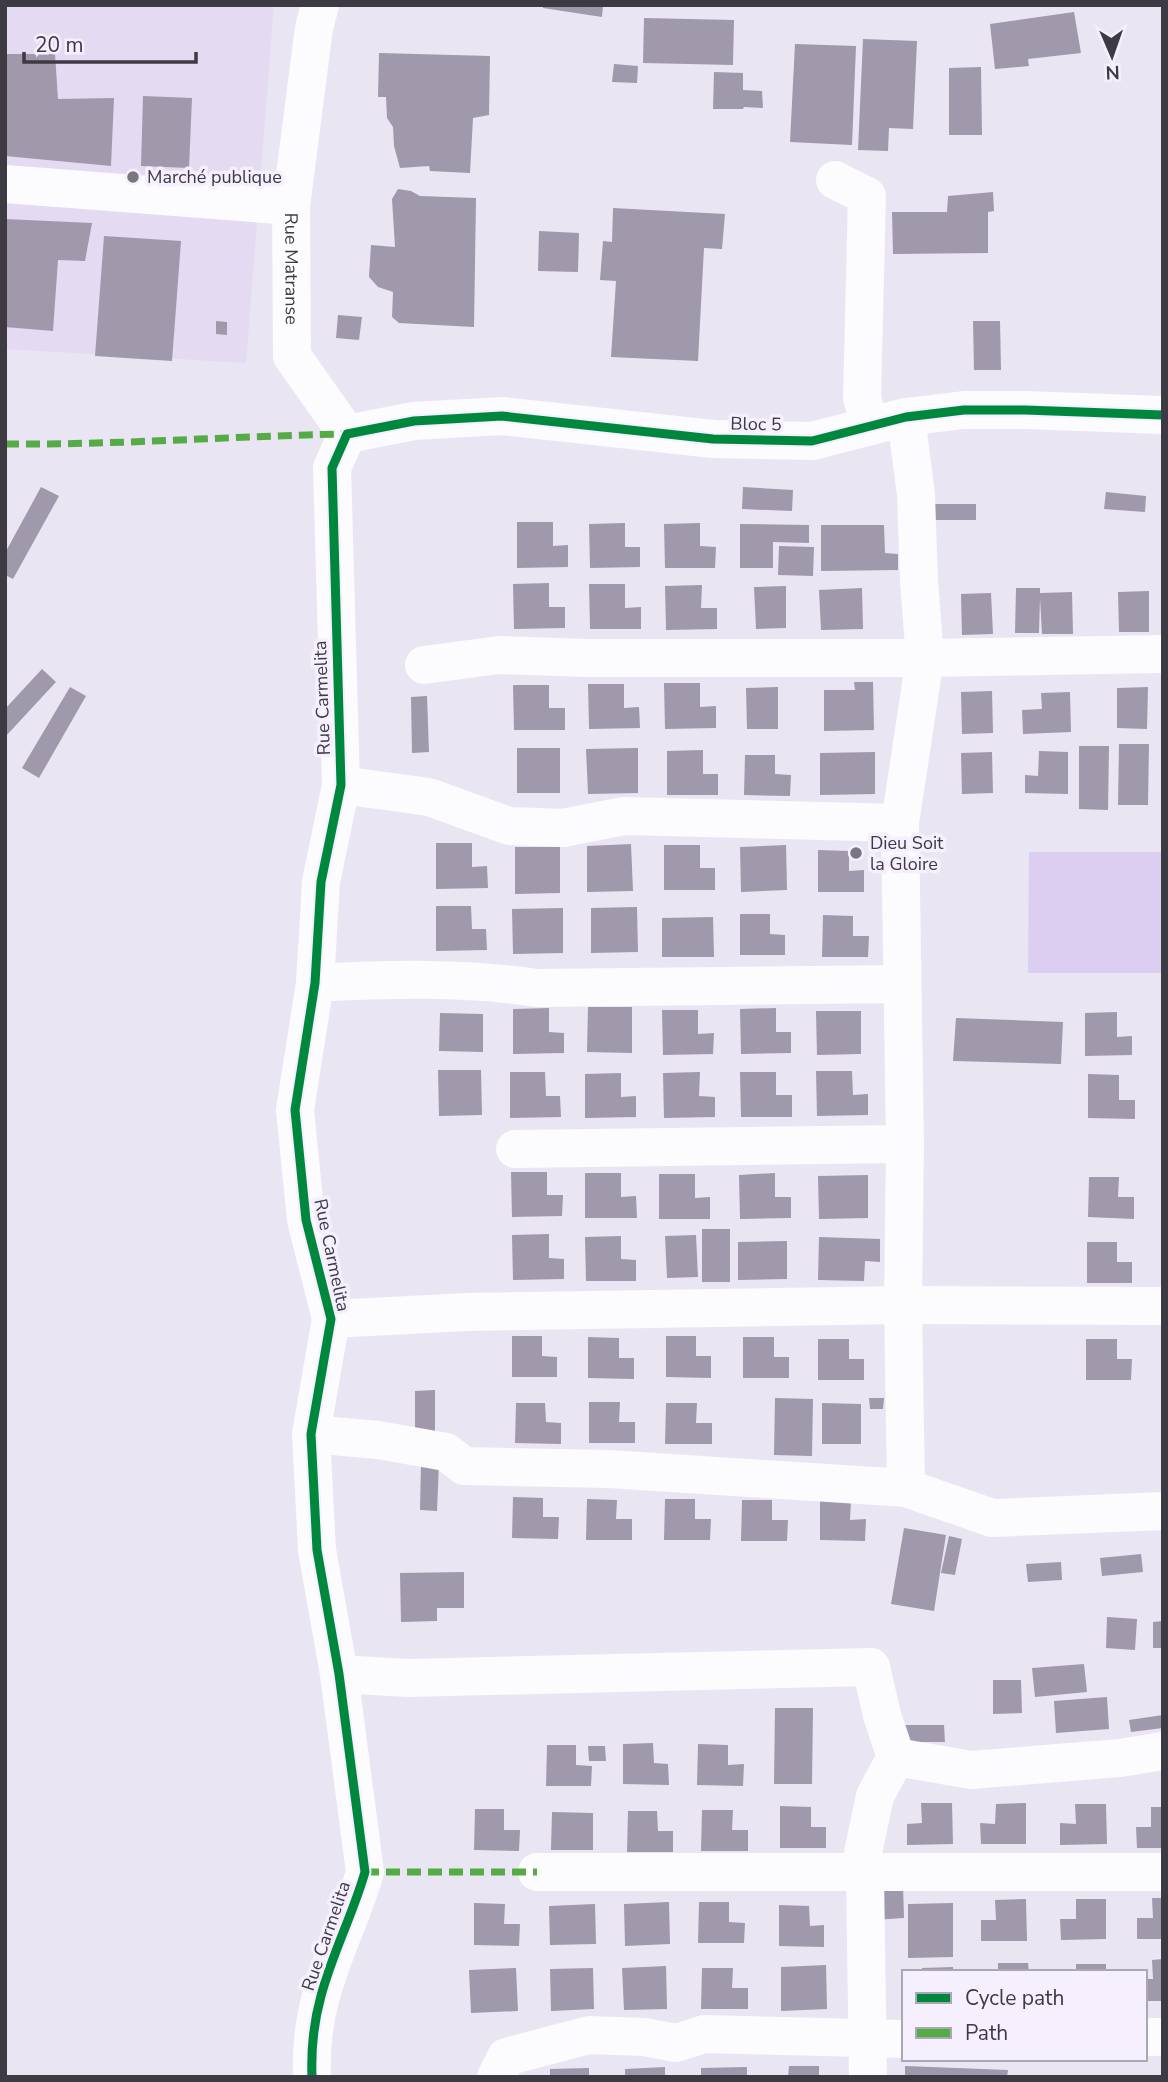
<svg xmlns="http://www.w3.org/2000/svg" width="1168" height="2082" font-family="'Nunito Sans',sans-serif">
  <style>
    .built { fill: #e4dbf3 }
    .green { fill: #dccef1 }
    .building { fill: #a098ab }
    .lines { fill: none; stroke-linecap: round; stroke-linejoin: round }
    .minor { stroke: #fcfbfd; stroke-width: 38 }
    .quiet { stroke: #55ac47; stroke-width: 7; stroke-dasharray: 14 7; stroke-linecap: butt }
    .cycleway-casing { stroke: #f5effe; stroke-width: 13 }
    .cycleway { stroke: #00873e; stroke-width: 9 }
    .poi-dot { fill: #7a7681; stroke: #f5effe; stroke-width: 2.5 }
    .labels { text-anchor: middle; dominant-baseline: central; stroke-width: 7; stroke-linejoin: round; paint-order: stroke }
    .poi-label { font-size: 18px; fill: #3e3a44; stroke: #f5effe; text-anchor: start }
    .street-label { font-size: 18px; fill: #3e3a44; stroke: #f5effe }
  </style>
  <rect width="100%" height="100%" fill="#eae5f3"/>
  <!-- built -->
  <path class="built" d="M5 5H274L246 363 5 349Z"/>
  <!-- green -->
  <path class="green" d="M1029 852H1163V973H1028Z"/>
  <!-- building -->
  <g class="building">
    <path d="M543 5H603L602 17 543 8Z"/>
    <path d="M1074 12 1081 53 1028 59 1029 66 995 69 990 24Z"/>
    <path d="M644 18 734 20 733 65 643 63Z"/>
    <path d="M863 39 917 41 913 129 889 128 888 151 858 150Z"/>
    <path d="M795 44 856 46 852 145 790 142Z"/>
    <path d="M379 53 490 56 489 115 473 118 470 173 430 171 429 166 400 168 394 146 393 127 387 118 386 97H378Z"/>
    <path d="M5 54H55L58 99 114 98 111 166 5 156Z"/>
    <path d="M614 64 638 66 637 83 612 82Z"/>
    <path d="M981 67 982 135H949V68Z"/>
    <path d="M714 72 743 73V90L762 91 763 108 744 107 743 109H713Z"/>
    <path d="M143 96 192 98 189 168 141 166Z"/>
    <path d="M398 189 411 191 420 196 476 198 474 327 399 323 392 317 393 292 378 287 369 277 371 245 395 247 392 199Z"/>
    <path d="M993 192 994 211 988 212V253L893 254 892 212H947L948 196Z"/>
    <path d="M613 208 725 214 722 249 704 248 698 361 611 357 616 281 600 280 603 241 612 242Z"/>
    <path d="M5 219 92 223 85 261 58 260 53 331 5 327Z"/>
    <path d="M539 231 579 233 578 272 538 271Z"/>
    <path d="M104 236 181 241 172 361 95 356Z"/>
    <path d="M338 315 362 317 359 340 336 338Z"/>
    <path d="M216 321 227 322V335L216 334Z"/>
    <path d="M973 321H1000L1001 370H974Z"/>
    <path d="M41 487 59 496 13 579 5 575V553Z"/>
    <path d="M743 487 793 490 792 511 742 509Z"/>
    <path d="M1106 492 1146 496 1145 512 1104 509Z"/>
    <rect x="930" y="504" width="46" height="16"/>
    <path d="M517 522H553V546L568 545V567L517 568Z"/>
    <path d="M625 523V547H640V567L590 568 589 524Z"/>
    <path d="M700 523V546L716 547 715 568H665L664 524Z"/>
    <path d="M740 524 809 525V543L773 542V568H740Z"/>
    <path d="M821 525H884L885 553 898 554V570L821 571Z"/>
    <path d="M779 546 814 547 813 576 778 575Z"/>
    <path d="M549 583V607H565V628L514 629 513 584Z"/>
    <path d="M589 584H625V608L641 607V629H590Z"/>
    <path d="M702 585 701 608H717V629L666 630 665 586Z"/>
    <path d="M786 586V628L756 629 754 587Z"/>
    <path d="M862 588 863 629 821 630 819 590Z"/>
    <path d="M1016 588H1040V593L1072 592 1073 634H1042L1040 598 1039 633H1015Z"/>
    <path d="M1149 591V632H1119L1118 592Z"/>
    <path d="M991 593 993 634 962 635 961 594Z"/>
    <path d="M42 669 56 682 5 737V709Z"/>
    <path d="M854 682H873L874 730 824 731V690H855Z"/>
    <path d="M664 683H700V707L716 706V728L665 729Z"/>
    <path d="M588 684H624V708L639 707 640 728 589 729Z"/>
    <path d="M513 685H549V708H565V730H514Z"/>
    <path d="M70 687 86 696 39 778 22 768Z"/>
    <path d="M778 687V729H747L746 688Z"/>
    <path d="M1148 687 1147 729 1117 728V688Z"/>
    <path d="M992 691 993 733 962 734 961 692Z"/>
    <path d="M1070 692 1071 732 1023 734 1022 710 1042 709 1041 693Z"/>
    <path d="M427 696 429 752 412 753 411 697Z"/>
    <path d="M1119 744H1149L1148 805H1118Z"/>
    <path d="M1079 746H1109L1108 810 1079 809Z"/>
    <rect x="517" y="748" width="43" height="45"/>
    <path d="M638 748V793L588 794 586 749Z"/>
    <path d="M703 750V774H718V795H667V751Z"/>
    <path d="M1039 751 1068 752V794L1025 793V775L1038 776Z"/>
    <path d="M875 752V794L820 795V753Z"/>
    <path d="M992 752 993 793 962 794 961 753Z"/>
    <path d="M745 755H775V774L791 775 790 796 744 795Z"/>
    <path d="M436 843H472V867L487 866 488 888 436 889Z"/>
    <path d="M631 844 633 891 587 892V846Z"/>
    <path d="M664 845H700V868H715V890H664Z"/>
    <path d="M786 845 787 890 741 892 740 847Z"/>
    <path d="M515 847H560V893L515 894Z"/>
    <path d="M818 850 849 851V871L864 870V892H818Z"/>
    <path d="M436 906H471L472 929H486L487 950 436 951Z"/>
    <path d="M637 907 638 952 591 953V908Z"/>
    <path d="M563 908V953L513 954 512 909Z"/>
    <path d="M740 914H770V934L785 935V955H740Z"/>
    <path d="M823 915 853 916V936H869L868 957H822Z"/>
    <path d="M713 917 714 957H662V918Z"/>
    <path d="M588 1007H632V1053L587 1052Z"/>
    <path d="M549 1008V1032L564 1033V1053L513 1054V1009Z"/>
    <path d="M776 1008V1032H791V1053L741 1054 740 1009Z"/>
    <path d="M662 1010H698V1034L714 1033 713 1054 663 1055Z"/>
    <path d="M816 1011H861V1054L817 1055Z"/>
    <path d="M1117 1012V1037L1132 1036V1055L1085 1056V1013Z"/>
    <path d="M440 1013 483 1014V1052L439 1051Z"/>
    <path d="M956 1018 1063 1022 1061 1064 953 1061Z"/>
    <path d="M438 1070H481L482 1115 439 1116Z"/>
    <path d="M816 1071H852L853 1095 868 1094V1115L817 1116Z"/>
    <path d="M510 1072H545L546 1096H560L561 1117 510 1118Z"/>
    <path d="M700 1072 699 1096 715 1097V1117L664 1118 663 1073Z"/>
    <path d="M740 1072H776V1095H792V1117H741Z"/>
    <path d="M621 1073V1097L636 1096V1117L585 1118V1074Z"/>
    <path d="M1088 1074 1119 1075V1100H1135V1119L1088 1118Z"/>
    <path d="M511 1172H547V1195H563L562 1216 512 1217Z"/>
    <path d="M585 1173H621V1197L636 1196 637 1218H585Z"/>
    <path d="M775 1173V1197H791V1218L740 1219 739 1175Z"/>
    <path d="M659 1174H695V1198L710 1197V1219H659Z"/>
    <path d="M868 1175V1218L819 1219 818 1176Z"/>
    <path d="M1089 1177H1119L1118 1197H1134V1219L1088 1217Z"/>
    <rect x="702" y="1229" width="28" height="53"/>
    <path d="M549 1234V1258L564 1259V1279L513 1280 512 1235Z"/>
    <path d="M696 1235 698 1277 667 1278 665 1236Z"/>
    <path d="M621 1236V1259L636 1260V1281H586L585 1237Z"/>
    <path d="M819 1237 880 1239V1262L865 1261 864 1281 818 1280Z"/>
    <path d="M787 1241V1279L738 1280V1242Z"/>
    <path d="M1087 1242H1117V1262H1132V1283H1087Z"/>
    <path d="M512 1336H542V1356L557 1357V1377H512Z"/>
    <path d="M666 1336H696V1356H711V1378L666 1377Z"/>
    <path d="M588 1337 619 1338V1358H634V1379L588 1378Z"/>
    <path d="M743 1337H774V1357H789V1378H743Z"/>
    <path d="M818 1339H849V1359H864V1380H818Z"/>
    <path d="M1086 1339H1117V1359H1132L1131 1380H1086Z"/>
    <path d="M435 1390V1435L415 1436V1391Z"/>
    <path d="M775 1398 813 1399 812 1456 774 1455Z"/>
    <path d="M869 1398H884L883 1409H870Z"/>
    <path d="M589 1402H620L619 1422H635V1443H589Z"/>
    <path d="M516 1403H545L546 1422 561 1423V1444L515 1443Z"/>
    <path d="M666 1403H697L696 1423H712V1444H665Z"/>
    <path d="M822 1403 861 1404V1444H822Z"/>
    <path d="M421 1463H439L437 1511 420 1510Z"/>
    <path d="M513 1497 543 1498V1517H559L558 1539 512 1538Z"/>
    <path d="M587 1499 617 1500 616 1519H632V1540H586Z"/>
    <path d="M665 1499H695V1519H711L710 1540H664Z"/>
    <path d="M820 1499 851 1500 850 1520 866 1519 865 1541 820 1540Z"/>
    <path d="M742 1500H772V1520H788L787 1541H741Z"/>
    <path d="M904 1528 946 1535 934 1611 891 1604Z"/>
    <path d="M949 1536 962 1539 955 1575 941 1573Z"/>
    <path d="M1141 1554 1143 1572 1102 1576 1100 1558Z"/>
    <path d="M1061 1562 1062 1580 1028 1582 1026 1564Z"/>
    <path d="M464 1572V1608H437V1621L401 1622 400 1573Z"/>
    <path d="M1107 1617 1137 1619 1135 1650 1106 1648Z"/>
    <path d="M1163 1621V1648H1153V1622Z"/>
    <path d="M1084 1664 1087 1692 1035 1697 1032 1668Z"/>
    <path d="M993 1680H1021L1022 1713 993 1714Z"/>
    <path d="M1107 1697 1109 1729 1056 1733 1054 1701Z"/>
    <path d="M775 1708H813L812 1784H774Z"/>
    <path d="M1163 1715V1728L1131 1732 1129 1720Z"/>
    <path d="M903 1725H944L945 1742H904Z"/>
    <path d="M653 1743 654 1763 668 1764 669 1785 623 1784V1744Z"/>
    <path d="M698 1744 728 1745V1765L744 1764 743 1786 697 1785Z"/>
    <path d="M547 1745H576V1765L592 1766 591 1786H546Z"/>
    <path d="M588 1746H605L606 1761H589Z"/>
    <path d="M921 1803H952L953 1844 907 1845V1824L922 1823Z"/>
    <path d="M1026 1803V1844H981L980 1823 995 1824 996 1804Z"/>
    <path d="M1075 1804H1106L1107 1844 1060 1845V1823L1076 1824Z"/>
    <path d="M780 1806 811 1807V1827H826V1848H780Z"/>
    <path d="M1151 1807H1163V1848H1137L1136 1827H1151Z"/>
    <path d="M475 1809H504V1830H520L519 1851 474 1850Z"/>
    <path d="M702 1810H733L732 1830H748V1851H701Z"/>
    <path d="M628 1811H657L658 1831H673V1852H627Z"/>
    <path d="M552 1812 593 1813V1850H551Z"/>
    <path d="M903 1885 904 1918 874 1920 872 1887Z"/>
    <path d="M1152 1898H1163V1939H1137V1918H1153Z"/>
    <path d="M1026 1899 1027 1941H981V1920H996L995 1900Z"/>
    <path d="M1076 1899H1106V1939L1061 1940 1060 1919H1076Z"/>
    <path d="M669 1902 670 1944 625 1946 624 1904Z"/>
    <path d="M699 1902H729V1922L745 1923 744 1943H698Z"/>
    <path d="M474 1903 505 1904 504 1924H520L519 1946 474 1945Z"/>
    <path d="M953 1903V1957L908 1958V1904Z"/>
    <path d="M595 1904 596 1944 550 1945 549 1906Z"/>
    <path d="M779 1905 809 1906 810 1926 824 1925V1947L779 1946Z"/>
    <path d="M1163 1959V2001H1145V1979H1153L1152 1960Z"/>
    <path d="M998 1963H1028L1029 1972H998Z"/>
    <rect x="1076" y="1964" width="30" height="8"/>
    <path d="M826 1965 827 2009 781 2011V1967Z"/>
    <path d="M666 1966 667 2009 624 2010 622 1968Z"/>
    <path d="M953 1967V1972H922V1968Z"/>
    <path d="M516 1968 518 2011 471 2013 469 1970Z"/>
    <path d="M593 1968 594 2009 551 2011 550 1969Z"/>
    <path d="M702 1968H733L732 1988H748V2009H701Z"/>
    <path d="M789 2066H819V2077H788Z"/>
    <path d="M905 2066 1008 2070 1007 2077H905Z"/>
    <path d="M665 2067V2077H625V2069Z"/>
    <path d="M747 2067V2077H701V2068Z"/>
    <path d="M589 2068V2077H550V2069Z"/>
  </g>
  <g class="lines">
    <!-- minor -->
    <g class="minor">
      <path id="s1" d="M320 5 314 28 291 206 292 356 347 434"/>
      <path d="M835 180 867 196 862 398 870 425"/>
      <path d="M5 184 291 206"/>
      <path d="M906 417 916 495 919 581 925 658 900 823 905 1144 903 1305 906 1488"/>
      <path d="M347 434 414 421 502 416 713 439 812 441 906 417 964 410H1025L1163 415"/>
      <path d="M424 665 499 655 585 658H925L1163 654"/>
      <path d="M341 785 429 797 509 826 563 828 624 816 900 823"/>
      <path d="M315 983C390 979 463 977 537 988L902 984"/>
      <path d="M515 1149 905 1144"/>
      <path d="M331 1319 467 1312 903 1305 1163 1306"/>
      <path d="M311 1434 378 1440 446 1452 464 1466 609 1469 906 1488 992 1518 1163 1511"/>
      <path d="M339 1674 408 1678 871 1667 882 1715 896 1757 971 1770 1120 1758 1163 1751"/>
      <path d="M537 1872H1163"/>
      <path d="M1145 2037H1163"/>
      <path d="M312 2077C311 2051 314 2021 321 1996 332 1954 353 1914 365 1872L339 1674 317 1550 311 1434 331 1319 306 1220 295 1110 315 983 321 882 341 785 332 468 347 434"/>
      <path d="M496 2077 506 2057 589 2035 644 2037 676 2043 704 2034 904 2039"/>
      <path d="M868 2077 865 1873 863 1853 875 1796 896 1757"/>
    </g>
    <!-- quiet -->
    <g class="quiet">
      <path d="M5 444C119 445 233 436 347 434"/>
      <path d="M365 1872H537"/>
    </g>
    <!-- cycleway casing -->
    <g class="cycleway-casing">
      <path id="cycleway" d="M312 2077C311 2051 314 2021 321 1996 332 1954 353 1914 365 1872L339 1674 317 1550 311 1434 331 1319 306 1220 295 1110 315 983 321 882 341 785 332 468 347 434 414 421 502 416 713 439 812 441 906 417 964 410H1025L1163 415"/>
    </g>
    <!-- cycleway -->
    <use href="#cycleway" class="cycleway"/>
  </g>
  <!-- markers -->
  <g class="poi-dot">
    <circle cx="133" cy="177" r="7"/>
    <circle cx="856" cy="853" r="7"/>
  </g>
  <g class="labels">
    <!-- poi labels -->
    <g class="poi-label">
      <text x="147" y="177">Marché publique</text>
      <text x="870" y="843">Dieu Soit<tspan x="870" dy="21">la Gloire</tspan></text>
    </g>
    <!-- street labels -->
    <g class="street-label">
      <text stroke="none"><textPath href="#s1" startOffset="266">Rue Matranse</textPath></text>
      <text transform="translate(756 424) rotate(1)">Bloc 5</text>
      <text transform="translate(322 698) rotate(-92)">Rue Carmelita</text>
      <text transform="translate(332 1255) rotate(78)">Rue Carmelita</text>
      <text transform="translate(326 1936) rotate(-71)">Rue Carmelita</text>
    </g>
  </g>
  <!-- border -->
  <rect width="1168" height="2082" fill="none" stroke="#3e3a44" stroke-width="14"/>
  <!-- legend -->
  <rect x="902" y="1970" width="245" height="91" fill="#f5effe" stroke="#aca7b4" stroke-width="2"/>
  <rect x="916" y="1993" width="35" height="10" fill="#00873e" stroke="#aca7b4" stroke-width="2"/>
  <text x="965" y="2005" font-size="21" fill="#3e3a44">Cycle path</text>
  <rect x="916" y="2028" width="35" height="10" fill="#55ac47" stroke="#aca7b4" stroke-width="2"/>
  <text x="965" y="2040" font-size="21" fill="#3e3a44">Path</text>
  <!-- north arrow -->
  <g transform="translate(1112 56) rotate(178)" stroke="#f5effe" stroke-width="5" paint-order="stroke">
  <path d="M0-5L12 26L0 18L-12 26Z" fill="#3e3a44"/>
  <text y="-10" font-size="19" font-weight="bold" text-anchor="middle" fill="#3e3a44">N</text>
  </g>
  <!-- scale -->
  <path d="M24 52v10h172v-10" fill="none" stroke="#3e3a44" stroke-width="3.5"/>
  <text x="35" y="52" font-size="21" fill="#3e3a44" stroke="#f5effe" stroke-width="5" paint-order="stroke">20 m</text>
</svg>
